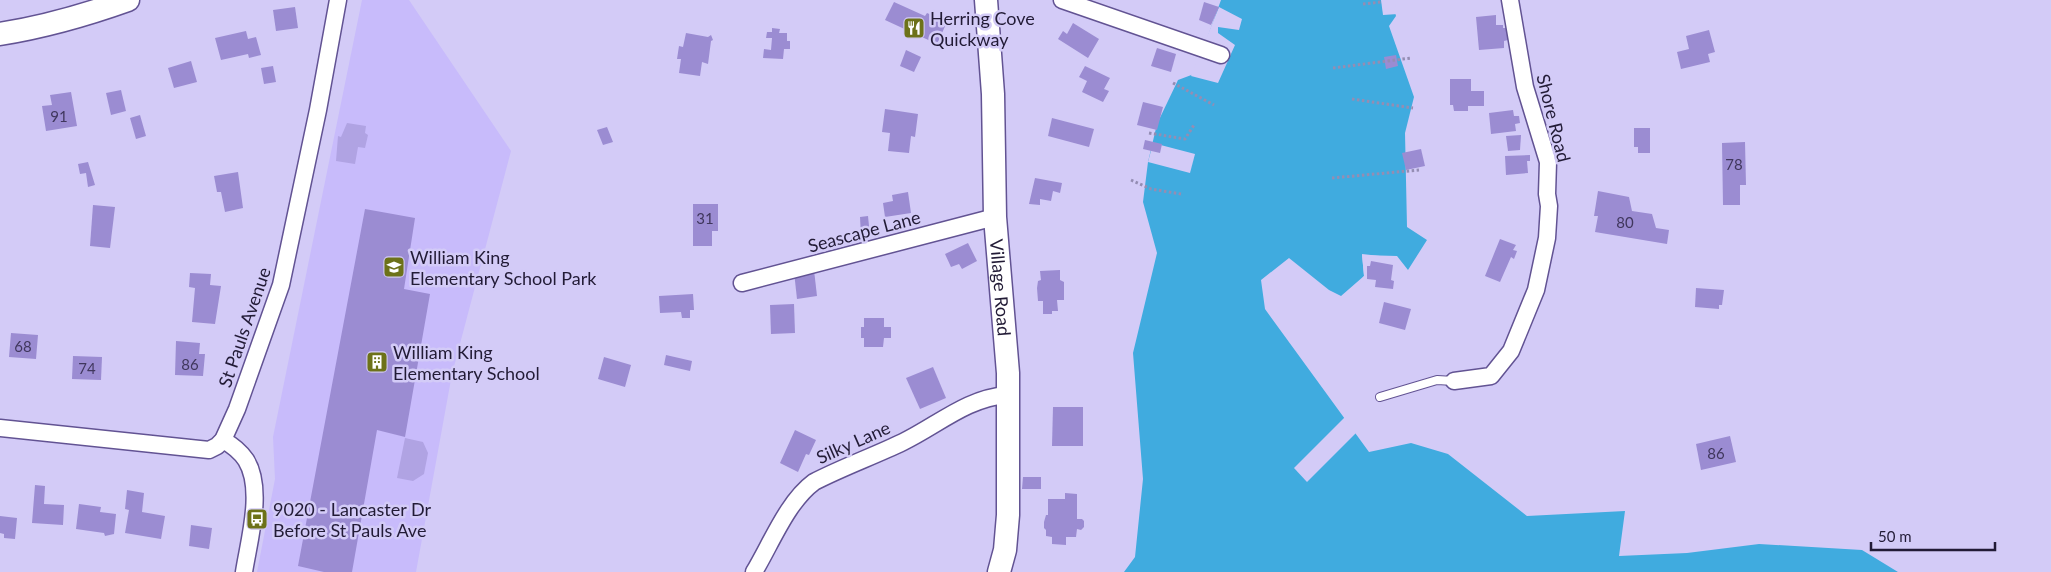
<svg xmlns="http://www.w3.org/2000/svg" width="2051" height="572" font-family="Lato,sans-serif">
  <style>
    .built { fill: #c8bbfb }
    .green { fill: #b0a3e3 }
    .water { fill: #40abdf }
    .pier { fill: #d3cbf7 }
    .building { fill: #9b8cd2 }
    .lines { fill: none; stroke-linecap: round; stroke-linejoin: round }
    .lane-casing { stroke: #625393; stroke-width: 10 }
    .street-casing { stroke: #625393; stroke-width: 19 }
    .secondary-casing { stroke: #625393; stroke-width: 25 }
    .path { stroke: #948db3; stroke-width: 3; stroke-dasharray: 2.5 2.5; stroke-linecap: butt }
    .lane { stroke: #fff; stroke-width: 8 }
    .street { stroke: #fff; stroke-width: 16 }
    .secondary { stroke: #fff; stroke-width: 22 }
    .labels { text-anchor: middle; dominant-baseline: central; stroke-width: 5; stroke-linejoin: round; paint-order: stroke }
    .number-label { font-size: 15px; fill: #40375d }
    .poi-label { font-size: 18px; fill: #221b36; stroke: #d3cbf7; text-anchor: start }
    .street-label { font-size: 18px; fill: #221b36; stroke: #d3cbf7 }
  </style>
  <rect width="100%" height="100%" fill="#d3cbf7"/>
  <!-- built -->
  <path class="built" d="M362 0H409L511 151 452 374 416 572H257L275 479 273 437Z"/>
  <!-- green -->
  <g class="green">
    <path d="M347 123 366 126 365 133 368 135 365 148 358 147 355 164 336 161 338 136 341 137Z"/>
    <path d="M405 438 423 442 428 453 424 474 413 481 397 478Z"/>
  </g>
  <!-- water -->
  <path class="water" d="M1221 0H1392L1396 16 1389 26 1414 97 1405 133 1407 227 1427 240 1408 270 1397 256 1362 255 1364 276 1341 296 1329 290 1289 258 1261 280 1265 309 1369 452 1411 443 1448 454 1527 516 1625 511 1619 556 1687 553 1759 544 1862 550 1898 572H1124L1135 557 1143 479 1133 353 1157 253 1143 202 1148 162 1157 124 1178 80 1194 74Z"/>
  <!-- pier -->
  <g class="pier">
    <path d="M1381 0H1394L1398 14 1383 15Z"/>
    <path d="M1219 7 1242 19 1239 30 1218 27V33L1235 45 1218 83 1191 76Z"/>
    <path d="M1153 143 1195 154 1190 173 1148 162Z"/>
    <path d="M1362 254 1398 258V261L1396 259 1365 257 1366 277 1358 284 1364 276Z"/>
    <path d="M1346 416 1357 432 1307 482 1294 468Z"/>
  </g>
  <!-- building -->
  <g class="building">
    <path d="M894 2 925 16 927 13 947 22 937 44 885 20Z"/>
    <path d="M1204 2 1219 7 1211 25 1199 20Z"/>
    <path d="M295 7 298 28 276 31 273 10Z"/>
    <path d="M1496 15V25H1503V28H1507L1508 40 1504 41V48L1479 50 1476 17Z"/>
    <path d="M1073 23 1099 39 1088 58 1058 39 1063 31 1067 34Z"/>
    <path d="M772 28 780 29 779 33H787V41H790V49H784L783 59 763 58 764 49 771 50 772 38H766L767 32H772Z"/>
    <path d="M1709 30 1715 52 1708 54 1710 62 1681 69 1677 52 1689 49 1686 36Z"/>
    <path d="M246 31 248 39 256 37 261 55 249 58 248 54 221 60 215 38Z"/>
    <path d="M686 33 708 37 711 35 713 40 711 41 708 64 702 62 700 76 679 73 681 59H677L679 46 683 47Z"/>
    <path d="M1157 48 1176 54 1171 72 1151 66Z"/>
    <path d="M906 50 921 57 914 72 900 66Z"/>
    <path d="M1396 55 1398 66 1386 69 1384 57Z"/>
    <path d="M191 61 197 82 174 88 168 68Z"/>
    <path d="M273 66 276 82 264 84 261 68Z"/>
    <path d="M1085 66 1110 78 1104 89 1109 91 1103 102 1082 92 1087 81 1079 77Z"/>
    <path d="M1450 79H1471V91H1484V106H1468V111H1454L1453 105H1450Z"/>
    <path d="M121 90 126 111 111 115 106 93Z"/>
    <path d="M71 92 77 126 46 131 42 106 52 105 50 95Z"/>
    <path d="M1143 102 1163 107 1157 130 1137 125Z"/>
    <path d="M885 109 918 114 915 137 911 136 909 153 888 151 890 133 882 132Z"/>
    <path d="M1513 110 1514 116H1519L1520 123 1515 124 1516 131 1491 134 1489 113Z"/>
    <path d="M140 115 146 136 136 139 130 118Z"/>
    <path d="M1052 118 1094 129 1089 147 1048 136Z"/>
    <path d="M607 127 613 142 603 145 597 130Z"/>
    <path d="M1634 128H1650V153H1638V147H1634Z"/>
    <path d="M1521 135 1520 150 1508 151 1506 136Z"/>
    <path d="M1145 140 1162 144 1160 153 1143 149Z"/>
    <path d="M1745 142 1746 185H1740V205H1723L1722 143Z"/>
    <path d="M1421 149 1425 166 1406 170 1402 153Z"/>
    <path d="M1530 155V161H1527L1528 173 1506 175 1505 156Z"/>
    <path d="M88 162 95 185 88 187 86 173 80 174 78 164Z"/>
    <path d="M238 172 243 208 225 212 221 192H217L214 176Z"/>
    <path d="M1035 178 1062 183 1060 193 1053 191 1051 201 1040 199V205L1029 204Z"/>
    <path d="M1598 191 1629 197 1632 211 1652 214 1656 228 1669 230 1667 244 1595 232 1598 216H1594Z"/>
    <path d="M908 192 911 213 885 217 883 203 893 201 892 195Z"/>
    <path d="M693 204H718V231H712V246H693Z"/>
    <path d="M93 205 115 207 110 248 90 246Z"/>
    <path d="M365 209 415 218 404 289 430 294 405 437 377 430 352 572H324L298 566Z"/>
    <path d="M868 216 870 236H861L860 217Z"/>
    <path d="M1500 239 1516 245 1513 250 1517 251 1514 259 1511 257 1500 282 1485 276Z"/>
    <path d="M968 243 977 261 962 269 959 264 951 267 945 254Z"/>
    <path d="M1371 261 1393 265 1391 280 1394 281 1393 289 1375 287 1376 280 1367 279V266H1370Z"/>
    <path d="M814 270 817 296 797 299 794 272Z"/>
    <path d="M1060 270V280L1064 282V300H1057L1058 311H1052V314H1043V301H1038L1037 288 1038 281 1041 280 1040 271Z"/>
    <path d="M190 273 211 274 210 285 221 286 215 324 192 322 195 288 189 287Z"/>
    <path d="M1696 288 1724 290 1722 305H1719V309L1695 307Z"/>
    <path d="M693 294 694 310H690V318H682L681 312 660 313 659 296Z"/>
    <path d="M1384 302 1411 309 1405 330 1379 323Z"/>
    <path d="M794 304 795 333 771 334 770 305Z"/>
    <path d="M864 318H884V327H891V338H884L883 347H864V338H861V327H864Z"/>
    <path d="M11 333 38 335 36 359 9 357Z"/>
    <path d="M176 341 200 343 199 354H205L203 376 175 375Z"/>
    <path d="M666 355 692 361 690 371 664 365Z"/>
    <path d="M73 356 102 357 101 380 72 379Z"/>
    <path d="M604 357 631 365 625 387 598 379Z"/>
    <path d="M933 367 946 398 920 409 906 378Z"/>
    <path d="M1053 407H1083V446H1052Z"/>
    <path d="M795 430 816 440 809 455 806 454 798 472 780 463Z"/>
    <path d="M1730 436 1736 462 1701 470 1696 444Z"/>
    <path d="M1023 477H1041V489H1022Z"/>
    <path d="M35 485 45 486 44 504 64 505 63 525 32 523Z"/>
    <path d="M127 490 144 493 142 512 165 516 161 539 125 533 129 510 125 509Z"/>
    <path d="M1065 493 1077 494V519H1082L1084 521V527L1081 530 1077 529 1076 537H1066V545L1052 544V537L1046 536V530L1044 528V522L1046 515H1048V499H1065Z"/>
    <path d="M79 504 101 507 100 512 116 514 114 534 105 536 104 533 76 529Z"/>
    <path d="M0 516 17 518 15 539 4 538V534L0 533Z"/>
    <path d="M191 525 212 528 209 549 189 546Z"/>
  </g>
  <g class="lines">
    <!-- lane casing -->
    <g class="lane-casing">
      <path id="lane" d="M1380 397 1437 380 1454 381"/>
    </g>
    <!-- street casing -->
    <g class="street-casing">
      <g id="street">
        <path d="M1062 0 1221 55"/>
        <path d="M742 283 995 217"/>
        <path d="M1454 381 1491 376 1511 351 1536 290 1547 238 1549 206 1547 194 1548 162 1525 87 1510 0"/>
        <path d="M0 428 209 450 217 446 223 440 237 409 281 285 318 110 338 0"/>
        <path d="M223 440C232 445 240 451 246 460 264 489 249 540 244 572"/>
        <path d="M754 572C771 544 787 502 814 482 843 467 874 456 903 442 938 425 967 398 1007 395"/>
      </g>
    </g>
    <!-- secondary casing -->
    <g class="secondary-casing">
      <g id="secondary">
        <path id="s1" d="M986 0 993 94 995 217 1008 373V515L1005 550 999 572"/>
        <path d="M0 34C44 27 86 15 128 0"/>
      </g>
    </g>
    <!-- path -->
    <g class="path">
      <path d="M1363 4 1381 2"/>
      <path d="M1333 68 1411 58"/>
      <path d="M1173 83 1214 105"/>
      <path d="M1352 99 1413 108"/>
      <path d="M1149 133 1185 139 1194 125"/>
      <path d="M1332 178 1419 170"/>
      <path d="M1131 180 1151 189 1181 194"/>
    </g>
    <!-- lane -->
    <use href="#lane" class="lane"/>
    <!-- street -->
    <use href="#street" class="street"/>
    <!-- secondary -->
    <use href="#secondary" class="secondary"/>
  </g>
  <!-- icons -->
  <defs>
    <g id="restaurant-square" transform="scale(1.125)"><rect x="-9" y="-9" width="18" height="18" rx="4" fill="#6d7219" stroke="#d3cbf7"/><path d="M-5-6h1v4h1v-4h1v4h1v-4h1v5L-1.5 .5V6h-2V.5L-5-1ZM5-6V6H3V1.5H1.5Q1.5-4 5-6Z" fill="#fff"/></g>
    <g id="school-square" transform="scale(1.125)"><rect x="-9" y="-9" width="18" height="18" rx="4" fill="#6d7219" stroke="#d3cbf7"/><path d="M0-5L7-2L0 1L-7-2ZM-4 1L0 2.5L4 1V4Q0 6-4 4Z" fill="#fff"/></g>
    <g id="building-square" transform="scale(1.125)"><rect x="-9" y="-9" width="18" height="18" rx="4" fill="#6d7219" stroke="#d3cbf7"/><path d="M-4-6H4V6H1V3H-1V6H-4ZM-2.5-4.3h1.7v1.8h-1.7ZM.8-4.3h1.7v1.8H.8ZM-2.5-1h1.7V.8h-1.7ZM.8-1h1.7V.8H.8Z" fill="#fff"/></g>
    <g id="bus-square" transform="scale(1.125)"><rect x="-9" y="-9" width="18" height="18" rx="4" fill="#6d7219" stroke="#d3cbf7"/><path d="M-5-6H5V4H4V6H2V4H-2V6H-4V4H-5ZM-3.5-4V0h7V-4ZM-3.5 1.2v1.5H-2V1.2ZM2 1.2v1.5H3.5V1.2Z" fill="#fff"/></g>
  </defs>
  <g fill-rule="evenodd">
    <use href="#restaurant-square" x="914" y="28"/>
    <use href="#school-square" x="394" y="267"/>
    <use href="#building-square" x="377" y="362"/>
    <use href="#bus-square" x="257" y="519"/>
  </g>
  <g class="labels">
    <!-- number labels -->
    <g class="number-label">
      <text x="59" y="116">91</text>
      <text x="1734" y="164">78</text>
      <text x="705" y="218">31</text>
      <text x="1625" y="222">80</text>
      <text x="23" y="346">68</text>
      <text x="190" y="364">86</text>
      <text x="87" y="368">74</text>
      <text x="1716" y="453">86</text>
    </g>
    <!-- poi labels -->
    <g class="poi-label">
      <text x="930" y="18">Herring Cove<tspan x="930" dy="21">Quickway</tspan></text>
      <text x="410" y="257">William King<tspan x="410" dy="21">Elementary School Park</tspan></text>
      <text x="393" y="352">William King<tspan x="393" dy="21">Elementary School</tspan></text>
      <text x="273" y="509">9020 - Lancaster Dr<tspan x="273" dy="21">Before St Pauls Ave</tspan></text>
    </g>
    <!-- street labels -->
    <g class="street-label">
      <text transform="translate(1554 118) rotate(76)">Shore Road</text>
      <text transform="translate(864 231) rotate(-15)">Seascape Lane</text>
      <text stroke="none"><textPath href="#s1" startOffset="288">Village Road</textPath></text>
      <text transform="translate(244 327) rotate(-71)">St Pauls Avenue</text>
      <text transform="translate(853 442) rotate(-24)">Silky Lane</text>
    </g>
  </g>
  <!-- scale -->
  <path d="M1871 542v8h124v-8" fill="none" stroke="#221b36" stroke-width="2.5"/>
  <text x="1878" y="542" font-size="15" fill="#221b36" stroke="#d3cbf7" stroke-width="4" paint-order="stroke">50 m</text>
</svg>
